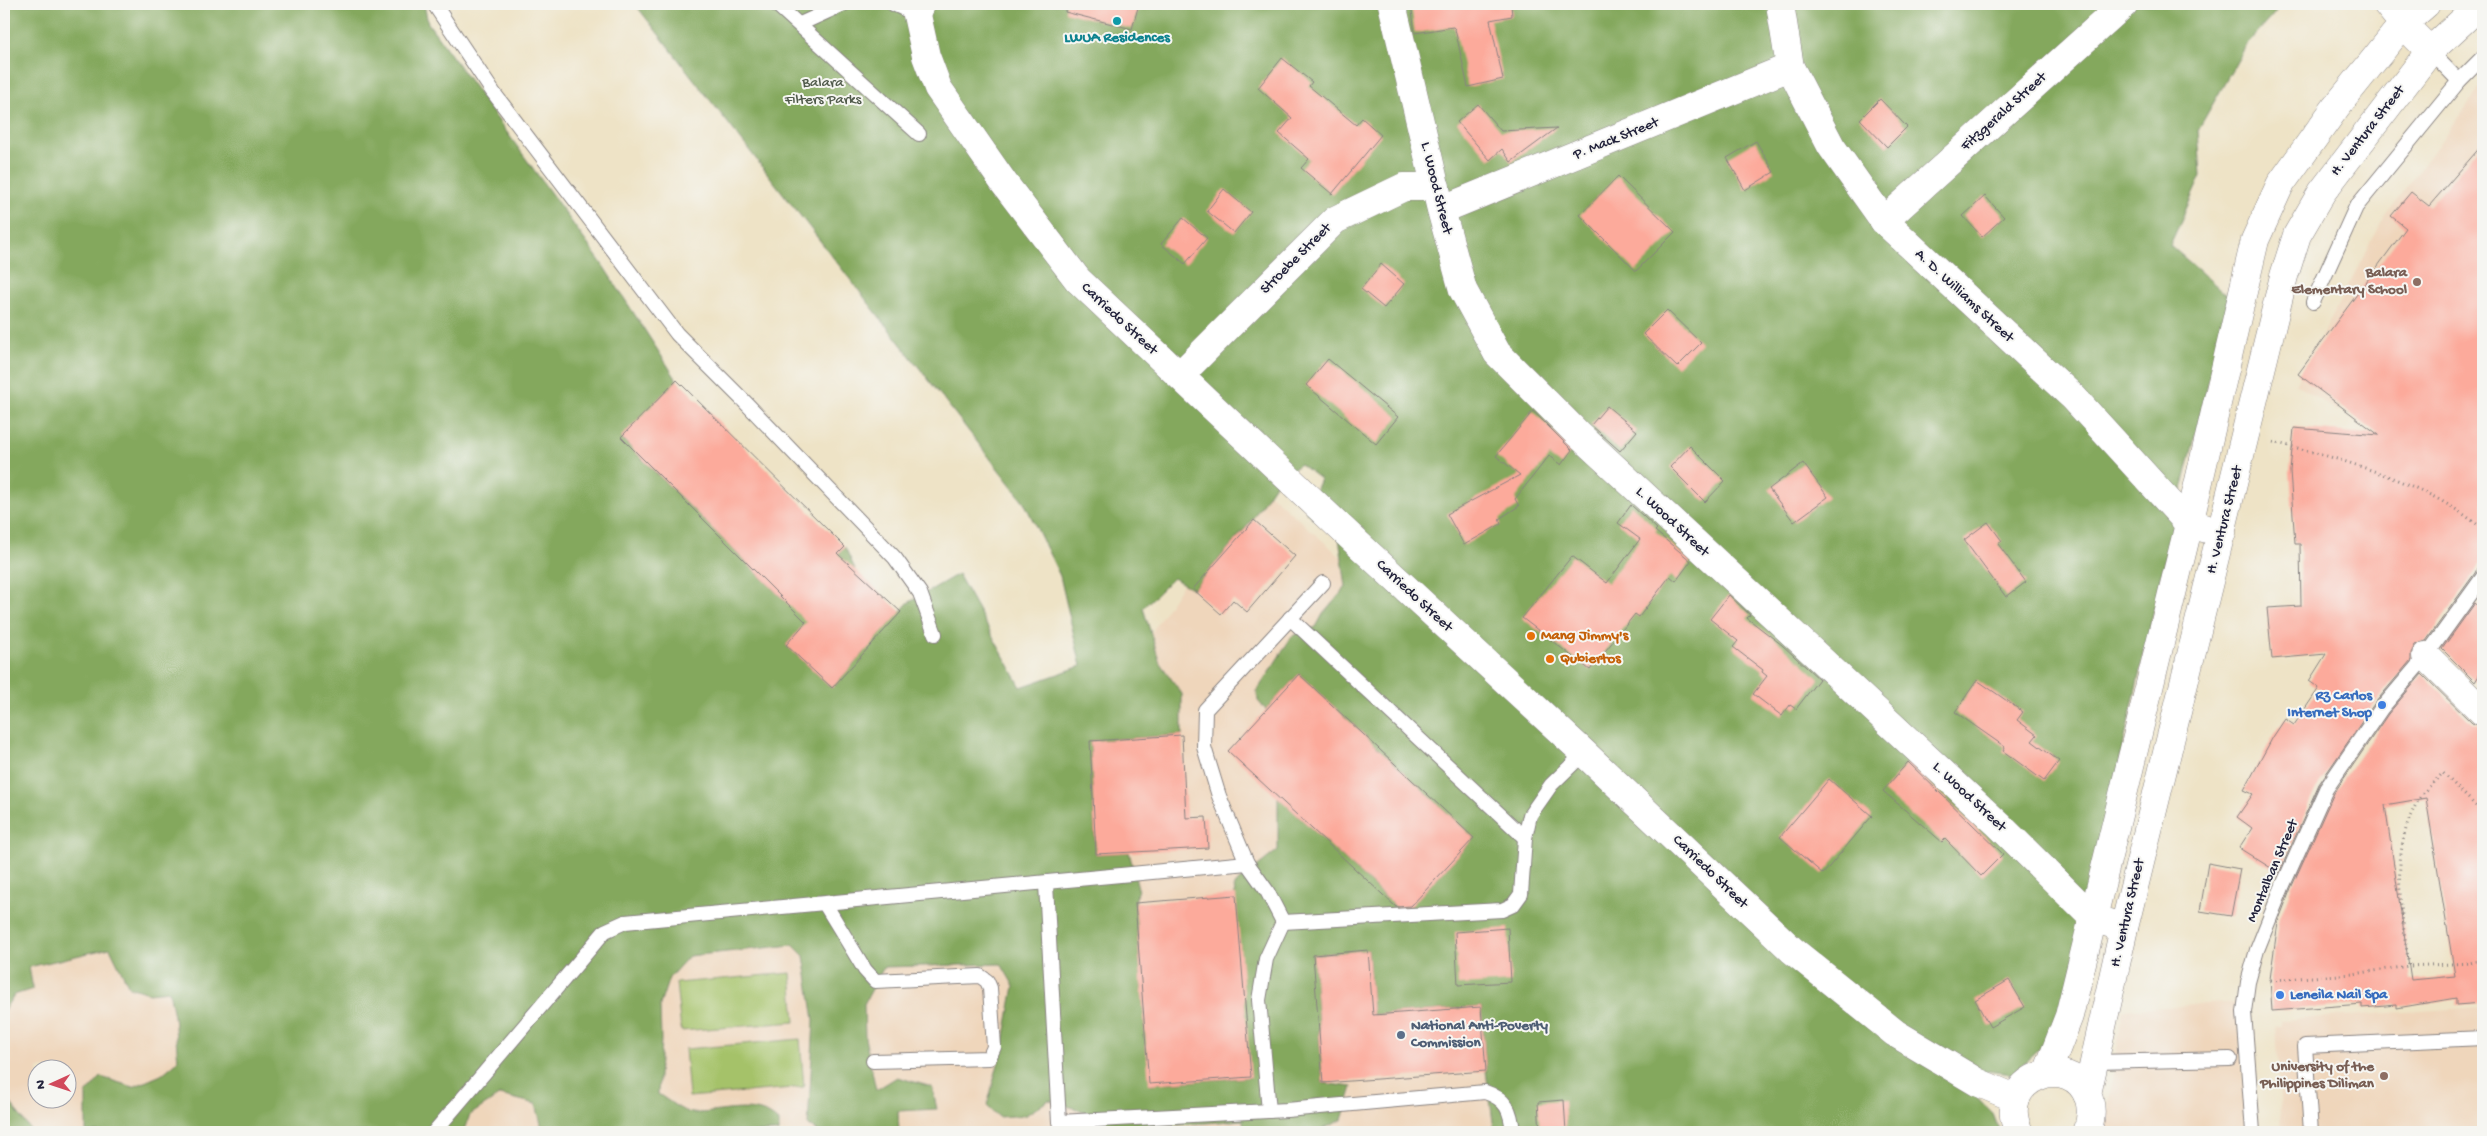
<svg xmlns="http://www.w3.org/2000/svg" width="2487" height="1136" font-family="'Gochi Hand',sans-serif">
  <style>
    .built { fill: #efd6bb; fill-rule: evenodd }
    .green { fill: #a5c269; stroke: #647252 }
    .forest { fill: #84a85d; stroke: #53654c; fill-rule: evenodd }
    .building { fill: #fcaa9b; fill-rule: evenodd }
    .lines { fill: none; stroke-linecap: round; stroke-linejoin: round }
    .service-casing { stroke: #888280; stroke-width: 16 }
    .minor-casing { stroke: #888280; stroke-width: 29 }
    .tertiary-casing { stroke: #888280; stroke-width: 29 }
    .path { stroke: #888280; stroke-width: 3; stroke-dasharray: 1 4; stroke-linecap: butt }
    .service { stroke: #fff; stroke-width: 14 }
    .minor { stroke: #fff; stroke-width: 28 }
    .tertiary { stroke: #fff; stroke-width: 28 }
    .culture-dot { fill: #0f9aa8; stroke: #f6f6f2; stroke-width: 2 }
    .education-dot { fill: #8d6e63; stroke: #f6f6f2; stroke-width: 2 }
    .food-dot { fill: #e8710a; stroke: #f6f6f2; stroke-width: 2 }
    .shop-dot { fill: #3f7fe0; stroke: #f6f6f2; stroke-width: 2 }
    .service-dot { fill: #5c6f8a; stroke: #f6f6f2; stroke-width: 2 }
    .labels { text-anchor: middle; dominant-baseline: central; stroke-width: 4; stroke-linejoin: round; paint-order: stroke }
    .culture-label { font-size: 15px; font-weight: bold; fill: #0d838f; stroke: #f6f6f2 }
    .park-label { font-size: 15px; fill: #505a4b; stroke: #f6f6f2 }
    .street-label { font-size: 15px; fill: #22223b; stroke: #f6f6f2 }
    .education-label { font-size: 15px; font-weight: bold; fill: #785e54; stroke: #f6f6f2; text-anchor: end }
    .food-label { font-size: 15px; font-weight: bold; fill: #c56008; stroke: #f6f6f2; text-anchor: start }
    .shop-label { font-size: 15px; font-weight: bold; fill: #366cbe; stroke: #f6f6f2; text-anchor: end }
    .service-label { font-size: 15px; font-weight: bold; fill: #4e5e75; stroke: #f6f6f2; text-anchor: start }
  </style>
  <rect width="100%" height="100%" fill="#f6f6f2"/>
  <filter id="ink" filterUnits="userSpaceOnUse"><feTurbulence type="fractalNoise" baseFrequency=".02" numOctaves="2"/><feDisplacementMap in="SourceGraphic" scale="10" xChannelSelector="R" yChannelSelector="G"/><feConvolveMatrix kernelMatrix="1 2 1 2 8 2 1 2 1" color-interpolation-filters="sRGB"/></filter>
  <filter id="wash" filterUnits="userSpaceOnUse"><feTurbulence type="fractalNoise" baseFrequency=".0096" numOctaves="4" result="noise"/><feDisplacementMap in="SourceGraphic" scale="20" xChannelSelector="R" yChannelSelector="G"/><feGaussianBlur stdDeviation="1.12" result="paint"/><feColorMatrix in="noise" values="0 0 0 0 0 0 0 0 0 0 0 0 0 0 0 0 0 1.4 0 .05"/><feComposite in="paint" operator="in"/></filter>
  <g filter="url(#wash)">
    <rect width="100%" height="100%" fill="#eee3c6"/>
    <!-- built -->
    <g class="built">
      <path d="M2483 84V346L2396 427 2360 397 2337 411 2296 384 2384 218Z"/>
      <path d="M1252 478 1610 796 1615 1132H392L577 863 1039 805Z"/>
      <path d="M175 938 248 1132H4V942ZM38 1068H68V1098H38Z"/>
      <path d="M2237 1002 2247 1132H2104L2123 1010Z"/>
      <path d="M2483 1007V1132H2282L2276 1026H2281V1020Z"/>
    </g>
    <!-- green -->
    <g class="green">
      <path d="M791 973 795 1022 681 1031 676 983Z"/>
      <path d="M800 1039 804 1087 689 1097 685 1049Z"/>
    </g>
    <!-- forest -->
    <g class="forest">
      <path d="M4 4H424L428 23 602 264 677 380 621 438 788 604 845 547 855 569 786 645 832 688 908 603 958 574 1021 687 1081 666 1060 576 1024 502 635 4H2283L2247 44 2198 130 2201 176 2170 245 2229 297 2167 552 2065 1002 2048 1041 2012 1074 1987 1071 1973 1093 1993 1114 2000 1132H1528L1527 1126 1494 1129 1486 1071 1481 1007 1373 1015 1368 950 1313 955 1323 1083 1352 1087 1342 1120 1317 1132H1244L1243 1120 1107 1131 1086 1112 1049 1100 1026 1115 999 1117 987 1106 1004 1041 1014 986 1001 964 884 967 864 1004 865 1038 876 1090 897 1077 932 1087 937 1109 898 1111 899 1132H819L808 1125 814 1020 804 956 793 945 689 956 669 978 660 1005 661 1040 658 1094C667 1099 682 1112 692 1113 721 1114 757 1099 779 1122V1132H543L536 1104 500 1095 470 1115 463 1132H86V1094L101 1077 133 1087 161 1075 178 1061 174 1016 169 991 149 993 129 987 110 948 29 967 33 989 14 995 4 1010ZM1300 464 1320 479 1306 512 1339 537 1346 587 1323 614 1316 627 1292 636 1257 691 1258 701 1266 710 1299 674 1474 838 1403 914 1278 797V850L1234 885 1250 1077 1150 1084 1135 903 1138 888 1129 852 1096 854 1090 741 1182 735V694L1160 663 1143 608 1173 578 1193 589 1249 524 1277 481Z"/>
      <path d="M4 1064 10 1102 32 1132H4Z"/>
    </g>
    <g id="blocks">
      <!-- building -->
      <g class="building">
        <path d="M1066 4H1139L1132 29 1065 12Z"/>
        <path d="M1411 4H1511L1512 16 1490 20 1503 79 1468 87 1455 29 1453 27 1415 33Z"/>
        <path d="M1282 58 1312 82 1309 86 1356 125 1362 118 1381 135 1332 194 1301 168 1309 159 1279 133 1292 118 1258 88Z"/>
        <path d="M1880 99 1907 127 1887 147 1860 119Z"/>
        <path d="M1478 104 1501 131 1557 128 1511 162 1502 149 1490 160 1457 122Z"/>
        <path d="M1756 141 1774 172 1745 190 1727 158Z"/>
        <path d="M2483 144V556L2475 573 2426 641 2415 645 2411 653V660L2374 704 2319 784 2279 873 2239 848 2252 828 2237 817 2253 794 2244 790 2273 737 2285 719 2294 725 2319 688 2309 681 2326 654 2272 659 2267 608 2301 606 2300 544H2295L2290 471 2294 428 2379 435 2298 374 2406 228 2391 216 2411 192 2429 206Z"/>
        <path d="M1618 176 1675 232 1636 271 1580 215Z"/>
        <path d="M1224 189 1251 212 1234 233 1207 211Z"/>
        <path d="M1985 196 2004 217 1982 237 1963 216Z"/>
        <path d="M1183 218 1207 238 1185 264 1161 244Z"/>
        <path d="M1381 264 1404 284 1384 308 1361 289Z"/>
        <path d="M1667 310 1701 343 1677 367 1643 334Z"/>
        <path d="M1328 359 1398 417 1376 444 1306 385Z"/>
        <path d="M677 380 845 547 838 554 901 612 832 688 786 645 806 622 621 437Z"/>
        <path d="M1607 406 1637 431 1620 451 1591 425Z"/>
        <path d="M1533 411 1572 450 1561 465 1549 456 1515 499 1519 506 1499 519 1501 524 1464 545 1447 514 1520 475 1496 456Z"/>
        <path d="M1690 446 1725 481 1705 502 1670 467Z"/>
        <path d="M1803 463 1828 497 1794 522 1769 489Z"/>
        <path d="M1631 505 1657 529 1655 531 1691 561 1676 581 1670 576 1639 617 1635 614 1590 670 1522 618 1572 556 1607 583 1640 539 1618 523Z"/>
        <path d="M1254 520 1295 556 1247 612 1233 600 1221 614 1193 589Z"/>
        <path d="M1988 522 2002 541 1998 544 2026 582 2006 597 1964 540Z"/>
        <path d="M1729 595 1750 615 1747 618 1782 645 1819 679 1796 709 1790 705 1782 716 1753 694 1767 676 1762 672 1763 670 1733 647 1738 641 1710 619Z"/>
        <path d="M2475 603 2483 610V669L2475 682 2442 649Z"/>
        <path d="M1299 674 1474 838 1411 906 1396 907 1228 751Z"/>
        <path d="M2422 674 2472 723 2483 727V1003L2456 1005V998L2397 1008V1005L2362 1008V1004L2272 1011 2270 979 2278 922 2291 888 2334 793 2388 714ZM2426 798 2455 976 2411 980 2385 805Z"/>
        <path d="M1977 680 2023 712 2017 720 2037 735 2032 741 2059 761 2044 781 2003 751 2005 747 1955 712Z"/>
        <path d="M1182 735 1186 818 1206 817 1208 848 1096 854 1090 741Z"/>
        <path d="M1908 762 2003 854 1981 876 1945 839 1942 842 1883 791Z"/>
        <path d="M1829 779 1872 816 1823 874 1780 837Z"/>
        <path d="M2208 863 2240 869 2231 916 2200 911Z"/>
        <path d="M1236 895 1251 1077 1149 1084 1135 903Z"/>
        <path d="M1508 928 1511 982 1458 985 1455 932Z"/>
        <path d="M1368 950 1373 1015 1481 1007 1486 1071 1323 1083 1313 955Z"/>
        <path d="M2009 980 2025 1007 1990 1027 1975 1000Z"/>
        <path d="M1564 1100 1566 1132H1540L1538 1102Z"/>
      </g>
    </g>
  </g>
  <g filter="url(#ink)">
    <use href="#blocks" fill-opacity="0" stroke="#888280" stroke-width="1"/>
    <g class="lines">
      <!-- service casing -->
      <g class="service-casing">
        <g id="service">
          <path d="M434 4 493 92 677 334 743 400 895 558 920 593 935 634"/>
          <path d="M776 4 919 134"/>
          <path d="M893 4 917 15"/>
          <path d="M800 24 844 4"/>
          <path d="M2430 51 2459 81"/>
          <path d="M2313 302 2356 207 2459 81 2483 57"/>
          <path d="M1290 618 1525 838"/>
          <path d="M1046 884 1059 1122 1287 1110 1485 1092C1507 1099 1511 1111 1513 1132"/>
          <path d="M825 904 865 970 875 981 980 976 987 981 990 988 994 1047 989 1058 873 1061"/>
          <path d="M1283 922 1502 910 1513 905 1521 894 1525 838 1530 815 1551 785 1584 753"/>
          <path d="M2094 1062 2230 1059"/>
          <path d="M1269 1111 1259 1000 1266 959 1283 922 1267 891 1247 863 1219 796 1204 747 1205 710 1323 583"/>
          <path d="M434 1132 605 931 625 922 1247 863"/>
          <path d="M2253 1132 2244 1012 2248 982 2257 950 2283 885 2326 789 2381 709 2426 656 2483 577"/>
          <path d="M2311 1132 2305 1046 2483 1038"/>
        </g>
      </g>
      <!-- minor casing -->
      <g class="minor-casing">
        <g id="minor">
          <path d="M921 4 917 15 926 56 938 88 1004 183 1078 280 1357 543 1584 753 1792 950 1895 1033 1977 1082 2015 1098"/>
          <path d="M1392 4 1441 210 1463 290 1497 353 1578 434 1999 825 2093 918 2124 928"/>
          <path d="M1780 4 1790 67 1831 146 1884 221 2074 398 2189 524 2222 533"/>
          <path d="M2387 4 2403 24 2430 51"/>
          <path d="M1441 210 1790 67"/>
          <path d="M1884 221 2124 4"/>
          <path d="M1180 375 1335 220 1404 187H1436"/>
          <path d="M2426 656 2483 712"/>
        </g>
      </g>
      <!-- tertiary casing -->
      <g class="tertiary-casing">
        <g id="tertiary">
          <path d="M2047 1073 2069 1016 2189 524 2255 240 2280 185 2336 107 2403 24 2426 4"/>
          <path d="M2087 1094 2124 928 2284 276 2297 235 2322 192 2430 51 2481 4"/>
          <path d="M2019 1132C1993 1078 2072 1049 2089 1099 2092 1110 2091 1122 2086 1132"/>
        </g>
      </g>
      <!-- path -->
      <g class="path">
        <path d="M2273 442C2343 459 2428 483 2483 529"/>
        <path d="M2483 813 2443 773C2436 780 2427 788 2421 796 2388 847 2401 909 2409 966L2470 963 2483 960"/>
        <path d="M2271 980 2353 974 2409 966"/>
      </g>
      <!-- service -->
      <use href="#service" class="service"/>
      <!-- minor -->
      <use href="#minor" class="minor"/>
      <!-- tertiary -->
      <use href="#tertiary" class="tertiary"/>
    </g>
  </g>
  <!-- markers -->
  <circle class="culture-dot" cx="1117" cy="21" r="5"/>
  <g class="education-dot">
    <circle cx="2417" cy="282" r="5"/>
    <circle cx="2384" cy="1076" r="5"/>
  </g>
  <g class="food-dot">
    <circle cx="1531" cy="636" r="5"/>
    <circle cx="1550" cy="659" r="5"/>
  </g>
  <g class="shop-dot">
    <circle cx="2382" cy="705" r="5"/>
    <circle cx="2280" cy="995" r="5"/>
  </g>
  <circle class="service-dot" cx="1401" cy="1035" r="5"/>
  <g class="labels">
    <!-- culture labels -->
    <g class="culture-label">
      <text x="1117" y="38">LWUA Residences</text>
    </g>
    <!-- park labels -->
    <g class="park-label">
      <text x="823" y="83">Balara<tspan x="823" dy="17">Filters Parks</tspan></text>
    </g>
    <!-- street labels -->
    <g class="street-label">
      <text transform="translate(2004 112) rotate(-42)">Fitzgerald Street</text>
      <text transform="translate(2368 131) rotate(-52)">H. Ventura Street</text>
      <text transform="translate(1616 139) rotate(-22)">P. Mack Street</text>
      <text transform="translate(1436 188) rotate(76)">L. Wood Street</text>
      <text transform="translate(1296 259) rotate(-45)">Stroebe Street</text>
      <text transform="translate(1964 296) rotate(43)">A. D. Williams Street</text>
      <text transform="translate(1119 319) rotate(43)">Carriedo Street</text>
      <text transform="translate(2225 520) rotate(-76)">H. Ventura Street</text>
      <text transform="translate(1672 522) rotate(43)">L. Wood Street</text>
      <text transform="translate(1414 596) rotate(43)">Carriedo Street</text>
      <text transform="translate(1969 797) rotate(43)">L. Wood Street</text>
      <text transform="translate(2273 871) rotate(-67)">Montalban Street</text>
      <text transform="translate(1710 872) rotate(44)">Carriedo Street</text>
      <text transform="translate(2128 913) rotate(-77)">H. Ventura Street</text>
    </g>
    <!-- education labels -->
    <g class="education-label">
      <text x="2407" y="273">Balara<tspan x="2407" dy="17">Elementary School</tspan></text>
      <text x="2374" y="1067">University of the<tspan x="2374" dy="17">Philippines Diliman</tspan></text>
    </g>
    <!-- food labels -->
    <g class="food-label">
      <text x="1541" y="636">Mang Jimmy's</text>
      <text x="1560" y="659">Qubiertos</text>
    </g>
    <!-- shop labels -->
    <g class="shop-label">
      <text x="2372" y="696">Rz Carlos<tspan x="2372" dy="17">Internet Shop</tspan></text>
      <text x="2290" y="995" text-anchor="start">Leneila Nail Spa</text>
    </g>
    <!-- service labels -->
    <g class="service-label">
      <text x="1411" y="1026">National Anti-Poverty<tspan x="1411" dy="17">Commission</tspan></text>
    </g>
  </g>
  <!-- margin -->
  <rect width="2487" height="1136" fill="none" stroke="#f6f6f2" stroke-width="20"/>
  <!-- north arrow -->
  <g transform="translate(52 1084) rotate(267)"><circle r="24" fill="#f6f6f2" stroke="#a1a1a9"/>
  <path d="M0-4L9 19L0 12L-9 19Z" fill="#d1495b"/>
  <text y="-8" font-size="14" font-weight="bold" text-anchor="middle" fill="#22223b">N</text>
  </g>
</svg>
